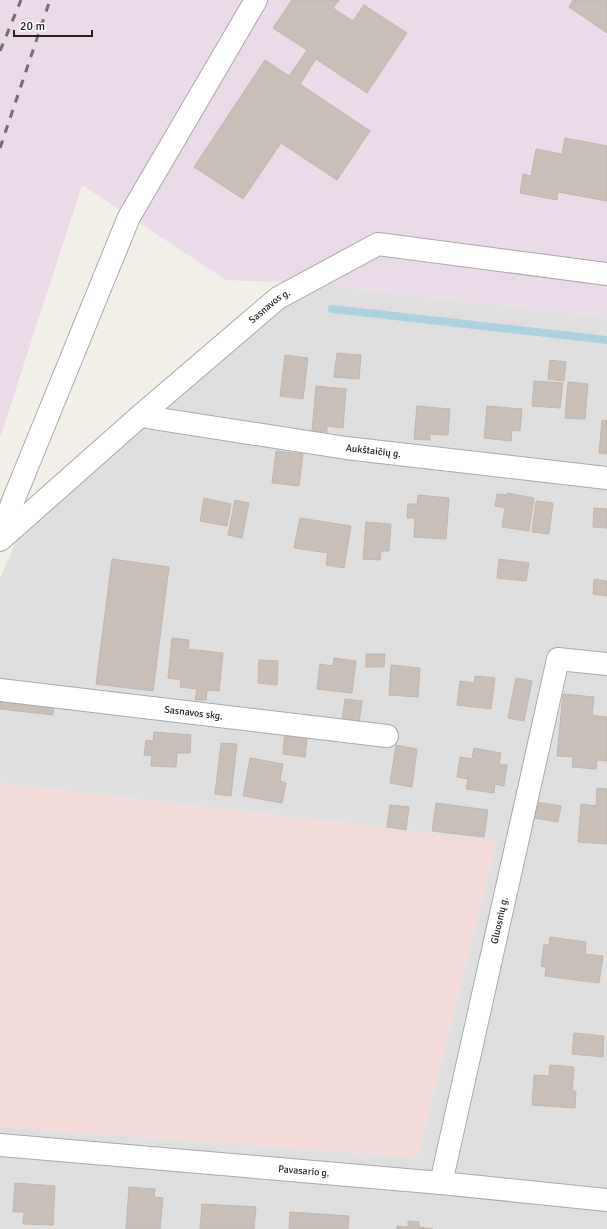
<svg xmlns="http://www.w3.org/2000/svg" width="607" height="1229" font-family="Signika,sans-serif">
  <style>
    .residential { fill: #e0dfdf }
    .commercial { fill: #f2dad9 }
    .industrial { fill: #ebdbe8 }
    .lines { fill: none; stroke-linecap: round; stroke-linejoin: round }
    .stream { stroke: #aad3df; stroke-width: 8 }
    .building { fill: #c7bfb8; stroke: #c4b6ab }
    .minor-casing { stroke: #a9a9a9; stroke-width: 24 }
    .minor { stroke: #fff; stroke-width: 22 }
    .rail { stroke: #707070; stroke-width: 3; stroke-dasharray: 8 8; stroke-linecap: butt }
    .labels { text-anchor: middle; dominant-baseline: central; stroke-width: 3; stroke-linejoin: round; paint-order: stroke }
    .street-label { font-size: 10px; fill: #222; stroke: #fff }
  </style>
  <rect width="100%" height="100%" fill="#f2efe9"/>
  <!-- residential -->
  <path class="residential" d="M306 283 607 317V1229H0V1127L417 1157 497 841 0 783V578L20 533Z"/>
  <!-- commercial -->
  <path class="commercial" d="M0 783 497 841 417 1157 0 1127Z"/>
  <!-- industrial -->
  <path class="industrial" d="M0 0H607V317L306 283 226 280 82 185 0 438Z"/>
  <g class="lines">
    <!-- stream -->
    <path class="stream" d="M332 309 607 340"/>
  </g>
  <!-- building -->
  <g class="building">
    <path d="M292 0H339L333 8 353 21 364 5 407 33 367 93 316 59 300 84 370 131 337 180 281 143 243 199 194 167 265 60 289 76 307 50 273 28Z"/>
    <path d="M573 0H607V33L569 7Z"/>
    <path d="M565 138 607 146V201L558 192 557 200 520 193 523 174 531 176 536 149 562 154Z"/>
    <path d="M337 353 361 355 359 379 334 377Z"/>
    <path d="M285 355 308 358 303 399 280 396Z"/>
    <path d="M550 360 566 362 564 381 548 379Z"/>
    <path d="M534 381 563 383 560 408 532 406Z"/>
    <path d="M568 382 588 384 585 419 565 418Z"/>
    <path d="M316 386 346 389 343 428 327 426V432L312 431Z"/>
    <path d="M417 406 450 409 448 435 430 434V440L414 439Z"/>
    <path d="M487 406 522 409 520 431 512 430 511 441 484 438Z"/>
    <path d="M602 420 607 421V454L599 453Z"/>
    <path d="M276 451 303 454 299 486 272 483Z"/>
    <path d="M507 493 534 498 529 531 502 527 505 508 495 506 497 494 507 495Z"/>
    <path d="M418 495 449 498 446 539 414 537 415 518H407L408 504H417Z"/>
    <path d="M204 498 231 504 227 526 200 521Z"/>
    <path d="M235 500 249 503 242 538 228 535Z"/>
    <path d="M536 501 553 503 549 534 532 532Z"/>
    <path d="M594 508 607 509V528L593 527Z"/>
    <path d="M300 518 351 526 344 568 326 565 328 553 294 548Z"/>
    <path d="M366 522 391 524 389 551H381L380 560 363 559Z"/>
    <path d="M112 559 169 567 153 691 96 684Z"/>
    <path d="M499 559 529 563 526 581 497 578Z"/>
    <path d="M594 579 607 581V596L593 594Z"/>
    <path d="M172 638 189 640 188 649 223 653 219 691 207 690 206 700H195L197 689 180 687 181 680 168 678Z"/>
    <path d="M366 654H385L384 667H366Z"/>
    <path d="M334 658 356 661 352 693 317 689 320 664 333 666Z"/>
    <path d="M259 660 278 661 277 685 258 683Z"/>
    <path d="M391 665 420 668 418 697 389 695Z"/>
    <path d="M475 676 495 678 491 709 457 705 460 681 474 683Z"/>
    <path d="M516 678 532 681 524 721 508 718Z"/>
    <path d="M563 694 594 697 592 715 607 717V761L597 760 596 769 572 767 573 757 557 756Z"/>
    <path d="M0 695 54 701 53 715 0 709Z"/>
    <path d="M345 699 362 701 359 723 342 720Z"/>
    <path d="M285 729 308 731 305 757 283 754Z"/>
    <path d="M154 732 191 735 190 753H177L176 767 151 766 152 756 144 755 146 740 153 741Z"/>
    <path d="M221 743 237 744 231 796 215 794Z"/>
    <path d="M396 745 417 749 412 787 390 783Z"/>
    <path d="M474 748 501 753 499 764 507 765 504 786 495 784 494 793 466 789 468 779 457 777 460 757 472 759Z"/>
    <path d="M250 758 283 764 280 781 286 783 282 803 243 796Z"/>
    <path d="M597 788 607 789V844L578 842 581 804 596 806Z"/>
    <path d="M536 802 561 806 558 822 534 818Z"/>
    <path d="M436 803 488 810 484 837 432 831Z"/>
    <path d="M390 805 409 807 406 830 387 827Z"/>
    <path d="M550 937 586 942 585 954 603 956 599 983 545 976 546 967 541 966 544 945H549Z"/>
    <path d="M574 1033 604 1036 603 1057 572 1054Z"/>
    <path d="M550 1065 574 1067 572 1091H576L575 1108 532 1105 534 1075 549 1076Z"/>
    <path d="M15 1183 55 1186 53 1225 23 1224 24 1212H13Z"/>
    <path d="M129 1187 155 1189 154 1197 163 1198 160 1229H126Z"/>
    <path d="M202 1204 256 1207 254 1229H200Z"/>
    <path d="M290 1212 349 1216 348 1229H289Z"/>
    <path d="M408 1221 419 1222V1227L433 1229H397V1226L408 1227Z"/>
  </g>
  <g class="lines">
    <!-- minor casing -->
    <g class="minor-casing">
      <g id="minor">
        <path id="s1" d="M140 416 346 448 607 478"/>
        <path d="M0 536 13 501 129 217 256 0"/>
        <path id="s2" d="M0 540 140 416 278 298 378 244 607 274"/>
        <path id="s3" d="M0 690 387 736"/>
        <path id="s4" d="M0 1145 441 1183 607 1200"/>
        <path id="s5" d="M441 1183 558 659 607 664"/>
      </g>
    </g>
    <!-- minor -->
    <use href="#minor" class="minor"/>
    <!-- rail -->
    <g class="rail">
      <path d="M0 51 21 0"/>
      <path d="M0 148 50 0"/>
    </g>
  </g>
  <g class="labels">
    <!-- street labels -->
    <g class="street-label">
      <text stroke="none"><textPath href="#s2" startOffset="357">Sasnavos g.</textPath></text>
      <text stroke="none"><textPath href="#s1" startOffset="236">Aukštaičių g.</textPath></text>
      <text stroke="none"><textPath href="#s3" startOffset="195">Sasnavos skg.</textPath></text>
      <text stroke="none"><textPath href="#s5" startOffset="269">Gluosnių g.</textPath></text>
      <text stroke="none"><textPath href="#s4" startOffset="305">Pavasario g.</textPath></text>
    </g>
  </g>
  <!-- scale -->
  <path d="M14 30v6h78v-6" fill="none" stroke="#222222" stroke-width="2"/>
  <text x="20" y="30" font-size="12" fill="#222222" stroke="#ffffff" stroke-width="3" paint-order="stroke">20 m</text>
</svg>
